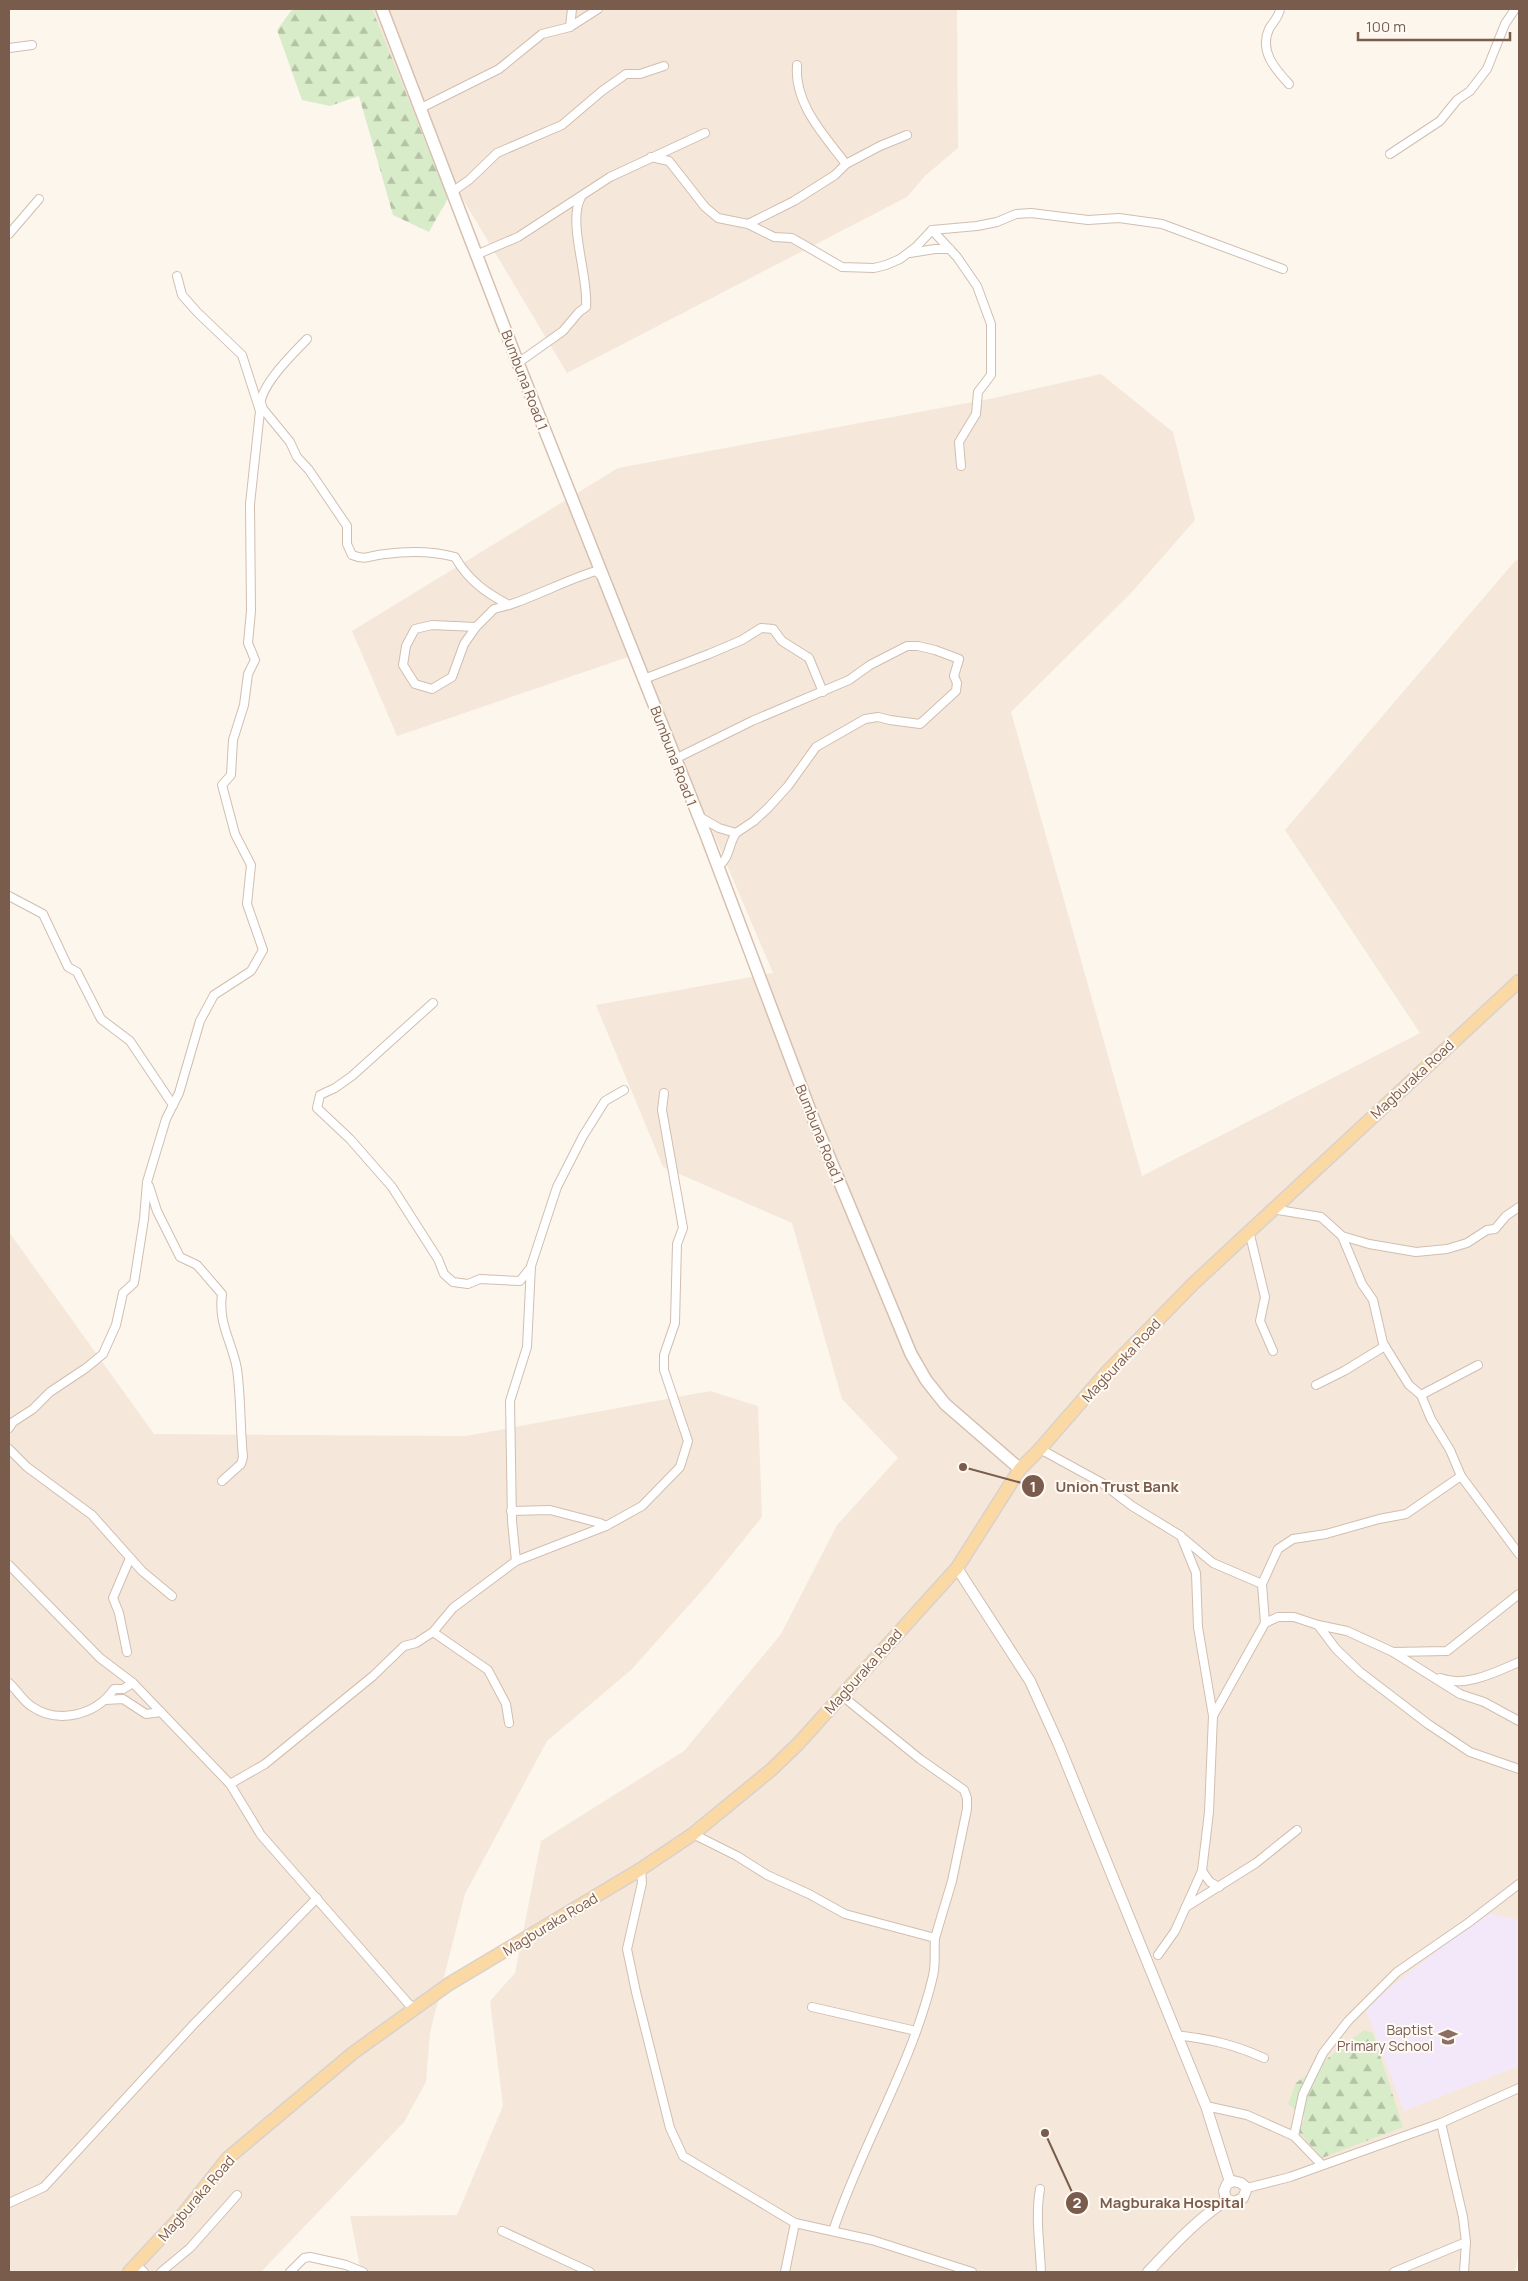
<svg xmlns="http://www.w3.org/2000/svg" width="1528" height="2281" font-family="Manrope,sans-serif">
  <style>
    .residential { fill: #f5e8da }
    .education { fill: #f3e8fa }
    .forest { fill: url(#forest-firs) }
    .lines { fill: none; stroke-linecap: round; stroke-linejoin: round }
    .minor-casing { stroke: #d1beb0; stroke-width: 10 }
    .tertiary-casing { stroke: #d1beb0; stroke-width: 12 }
    .secondary-casing { stroke: #d6c0b0; stroke-width: 14 }
    .primary-casing { stroke: #dad1cd; stroke-width: 15 }
    .minor { stroke: #fff; stroke-width: 8 }
    .tertiary { stroke: #fff; stroke-width: 10 }
    .secondary { stroke: #fff; stroke-width: 11 }
    .primary { stroke: #fbd9a5; stroke-width: 12 }
    .labels { text-anchor: middle; dominant-baseline: central; stroke-width: 4; stroke-linejoin: round; paint-order: stroke }
    .street-label { font-size: 14px; fill: #7a5c4d; stroke: #fffaf3 }
    .education-label { font-size: 14px; fill: #785e54; stroke: #fffaf3; text-anchor: end }
    .leader { fill: none; stroke: #7a5c4d; stroke-width: 2 }
    .callout-dot { fill: #7a5c4d; stroke: #fffaf3; stroke-width: 2 }
    .mark-label { font-size: 15px; text-anchor: middle; font-weight: bold; fill: #fff }
    .callout-label { font-size: 15px; text-anchor: middle; font-weight: bold; fill: #7a5c4d; stroke: #fffaf3; stroke-width: 4; stroke-linejoin: round; paint-order: stroke }
  </style>
  <defs>
    <pattern id="forest-firs" width="22" height="20" patternUnits="userSpaceOnUse" patternTransform="scale(1.25)"><rect width="22" height="20" fill="#d8ecc9"/><path d="M5 1l3.5 6h-7zM16 11l3.5 6h-7z" fill="#b4c2a5"/></pattern>
  </defs>
  <rect width="100%" height="100%" fill="#fdf6ec"/>
  <!-- residential -->
  <g class="residential">
    <path d="M349 9H957L958 148 926 175 907 197 567 373Z"/>
    <path d="M1101 374 1173 432 1195 520 1131 593 1011 712 1142 1176 1420 1033 1285 830 1515 561 1519 559V2251L1515 2272H361L350 2216 457 2215 503 2106 490 2001 515 1973 541 1841 684 1751 781 1634 837 1525 898 1458 842 1399 792 1223 663 1167 596 1005 773 973 637 654 397 736 352 631 618 468 994 398Z"/>
    <path d="M9 1232 154 1434 466 1436 710 1391 758 1406 762 1517 707 1585 631 1670 547 1741 465 1894 430 2033 426 2082 404 2122 261 2272H9Z"/>
  </g>
  <!-- education -->
  <path class="education" d="M1486 1913 1519 1920V2066L1404 2111 1365 2007Z"/>
  <!-- forest -->
  <g class="forest">
    <path d="M296 9H372L448 198 429 232 393 215 359 96 330 106 302 100 277 30 291 11Z"/>
    <path d="M1364 2030 1373 2033 1403 2127 1322 2158 1298 2131 1305 2118 1288 2104 1296 2083Z"/>
  </g>
  <g class="lines">
    <!-- minor casing -->
    <g class="minor-casing">
      <g id="minor">
        <path d="M1280 9C1279 17 1273 22 1269 29 1259 51 1275 69 1289 84"/>
        <path d="M570 27 572 9"/>
        <path d="M9 48 32 45"/>
        <path d="M797 65C794 104 824 135 846 164"/>
        <path d="M419 109 499 69 542 34 570 27 598 9"/>
        <path d="M1390 154 1440 121 1457 100 1470 91 1487 69 1505 24 1515 9"/>
        <path d="M651 157 669 161 705 207 718 218 748 224 774 237 792 238 842 267 874 268 886 265 900 259 916 247 932 230 957 257 977 286 991 324V375L978 392 976 414 959 442 961 466"/>
        <path d="M452 192 469 180 497 153 562 125 602 91 626 74H640L664 66"/>
        <path d="M748 224 794 201 835 175 846 164 880 146 907 135"/>
        <path d="M932 230 977 226 997 222 1016 214 1031 213 1088 220 1119 218 1162 224 1283 269"/>
        <path d="M9 234 39 199"/>
        <path d="M910 253 935 249H950"/>
        <path d="M476 255 518 237 610 177 705 133"/>
        <path d="M518 363 563 331 579 312 586 307C589 277 567 222 581 197"/>
        <path d="M261 403 263 409 290 442 297 457 309 470 347 526V544L352 555C367 561 370 555 385 554 408 551 433 551 455 557 468 580 486 593 509 605L494 609 476 627 464 644 452 677 432 689 415 684 403 665 406 646 415 629 432 625 476 627"/>
        <path d="M260 406C261 384 292 355 307 339"/>
        <path d="M509 605C539 595 566 580 596 571L601 576"/>
        <path d="M644 679 709 654 742 640 761 628 773 629 782 641 809 658 823 692"/>
        <path d="M675 759 752 721 849 680 870 665 907 646H918L935 650 959 659 954 676 957 683 956 691 920 724 890 720 878 717 865 719 816 747 788 786 768 808 754 821 736 833 719 828 698 816"/>
        <path d="M718 867C730 858 728 845 736 833"/>
        <path d="M9 896 43 914 68 967 77 972 101 1019 130 1041 173 1105"/>
        <path d="M433 1003 352 1076 335 1088 320 1095 317 1108 350 1139 392 1187 438 1259 444 1274 453 1282 468 1284 480 1279 520 1281 531 1267"/>
        <path d="M149 1186 157 1211 180 1257 197 1265 222 1294C218 1325 232 1341 237 1369 241 1397 240 1428 243 1457L241 1464 222 1481"/>
        <path d="M1272 1209 1321 1217 1342 1236 1369 1244 1416 1252 1447 1249 1467 1243 1487 1230 1495 1229 1506 1216 1519 1207"/>
        <path d="M1249 1231 1265 1297 1260 1321 1273 1351"/>
        <path d="M1342 1236 1362 1284 1373 1300 1383 1343 1409 1385 1421 1395 1431 1419 1450 1450 1461 1476 1519 1554"/>
        <path d="M1316 1385 1344 1371 1385 1346"/>
        <path d="M1421 1395 1478 1365"/>
        <path d="M9 1428 13 1422 33 1409 50 1392 86 1368 103 1354 116 1325 123 1293 134 1283 144 1219 147 1182 166 1119 179 1093 200 1021 214 995 251 971 263 950 247 904 251 865 235 834 222 785 231 775 233 740 244 705 248 674 255 660 248 643 251 611 250 504 260 411 242 355 197 312 182 295 177 276"/>
        <path d="M9 1449 27 1467 92 1515 142 1571 172 1596"/>
        <path d="M1040 1449 1102 1483 1132 1506 1181 1536 1196 1573 1198 1627 1213 1716 1209 1812 1202 1871 1175 1931 1158 1955"/>
        <path d="M511 1511 550 1510 600 1523 606 1526 642 1506 680 1467 688 1441 664 1370V1355L675 1323 677 1244 683 1228 662 1110 664 1093"/>
        <path d="M1183 1538 1213 1563 1262 1584"/>
        <path d="M516 1561 606 1526"/>
        <path d="M9 1565 100 1658 133 1683 230 1784 261 1835 414 2010"/>
        <path d="M1265 1623 1262 1584 1278 1549 1293 1539 1326 1534 1379 1519 1406 1514 1461 1476"/>
        <path d="M1318 1625 1347 1631 1393 1652 1460 1694 1484 1702 1519 1721"/>
        <path d="M433 1632 488 1670 506 1704 509 1723"/>
        <path d="M127 1652 119 1613 113 1598 130 1558"/>
        <path d="M1393 1652 1447 1651 1519 1594"/>
        <path d="M1440 1678C1465 1688 1496 1672 1519 1662"/>
        <path d="M9 1683C17 1690 22 1700 31 1706 58 1725 96 1715 114 1689H123L133 1683"/>
        <path d="M841 1695 920 1759 964 1790 967 1798V1809L952 1881 935 1938"/>
        <path d="M106 1700 123 1699 146 1714 161 1712"/>
        <path d="M1213 1716 1265 1623 1278 1617H1294L1318 1625 1336 1649 1360 1672 1428 1724 1470 1752 1519 1769"/>
        <path d="M230 1784 265 1764 373 1676 404 1646 416 1643 433 1632 453 1608 516 1561 512 1521 510 1401 527 1347 531 1266 557 1187 583 1136 605 1101 624 1090"/>
        <path d="M693 1834 737 1856 767 1875 809 1894 845 1914 935 1938C934 1950 936 1964 933 1976 912 2065 862 2144 833 2231"/>
        <path d="M641 1869 642 1883 627 1949 636 1992 670 2128 683 2156 795 2223 872 2240 972 2272"/>
        <path d="M1202 1871 1210 1882 1219 1887"/>
        <path d="M1186 1907 1256 1863 1297 1830"/>
        <path d="M812 2007 916 2031"/>
        <path d="M1176 2035C1209 2039 1233 2044 1264 2058"/>
        <path d="M1206 2106 1247 2115 1294 2136 1322 2165"/>
        <path d="M1441 2123 1463 2217 1466 2242 1464 2272"/>
        <path d="M1294 2136 1303 2094 1323 2053 1348 2021 1397 1972 1468 1923 1519 1884"/>
        <path d="M1247 2188 1290 2177 1441 2123 1519 2088"/>
        <path d="M1040 2189C1035 2217 1040 2244 1041 2272"/>
        <path d="M9 2203 44 2187 194 2024 317 1898"/>
        <path d="M502 2231 590 2272"/>
        <path d="M136 2265 144 2272"/>
        <path d="M161 2272 190 2248 237 2195"/>
        <path d="M290 2272 304 2258 310 2257 346 2265 363 2272"/>
        <path d="M785 2272 795 2223"/>
        <path d="M1394 2272 1466 2242"/>
      </g>
    </g>
    <!-- tertiary casing -->
    <g class="tertiary-casing">
      <g id="tertiary">
        <path d="M957 1568 1030 1681 1059 1745 1206 2106 1230 2182"/>
        <path d="M1233 2181 1241 2183 1247 2188 1243 2198 1234 2202 1226 2199 1224 2191 1227 2184Z"/>
        <path d="M1148 2272C1172 2247 1198 2218 1227 2200"/>
      </g>
    </g>
    <!-- secondary casing -->
    <g class="secondary-casing">
      <path id="secondary" d="M382 9 518 363 706 835 811 1113 911 1354 926 1380 945 1404 1020 1469"/>
    </g>
    <!-- primary casing -->
    <g class="primary-casing">
      <path id="primary" d="M129 2272 184 2213 228 2158 353 2053 449 1984 641 1869 693 1834 771 1770 798 1744 957 1568 1020 1469 1040 1449 1107 1372 1193 1284 1519 981"/>
    </g>
    <!-- minor -->
    <use href="#minor" class="minor"/>
    <!-- tertiary -->
    <use href="#tertiary" class="tertiary"/>
    <!-- secondary -->
    <use href="#secondary" class="secondary"/>
    <!-- primary -->
    <use href="#primary" class="primary"/>
  </g>
  <!-- icons -->
  <defs>
    <g id="school-bare" transform="scale(1.5)"><path d="M0-5L7-2L0 1L-7-2ZM-4 1L0 2.5L4 1V4Q0 6-4 4Z" fill="#8d6e63" stroke="#fffaf3" stroke-width="2.5" paint-order="stroke"/></g>
  </defs>
  <g fill-rule="evenodd">
    <use href="#school-bare" x="1448" y="2037"/>
  </g>
  <g class="labels">
    <!-- street labels -->
    <g class="street-label">
      <text transform="translate(525 380) rotate(69)">Bumbuna Road 1</text>
      <text transform="translate(674 756) rotate(69)">Bumbuna Road 1</text>
      <text transform="translate(1412 1079) rotate(-43)">Magburaka Road</text>
      <text transform="translate(820 1134) rotate(68)">Bumbuna Road 1</text>
      <text transform="translate(1121 1360) rotate(-47)">Magburaka Road</text>
      <text transform="translate(863 1671) rotate(-48)">Magburaka Road</text>
      <text transform="translate(550 1924) rotate(-31)">Magburaka Road</text>
      <text transform="translate(196 2198) rotate(-49)">Magburaka Road</text>
    </g>
    <!-- education labels -->
    <g class="education-label">
      <text x="1433" y="2029">Baptist<tspan x="1433" dy="16">Primary School</tspan></text>
    </g>
  </g>
  <!-- callouts -->
  <path class="leader" d="M963 1467L1033 1486M1045 2133L1077 2203"/>
  <g class="callout-dot">
    <circle cx="963" cy="1467" r="5"/>
    <circle cx="1045" cy="2133" r="5"/>
    <circle cx="1033" cy="1486" r="12"/>
    <circle cx="1077" cy="2203" r="12"/>
  </g>
  <g class="mark-label">
    <text x="1033" y="1492">1</text>
    <text x="1077" y="2208">2</text>
  </g>
  <g class="callout-label">
    <text x="1117" y="1492">Union Trust Bank</text>
    <text x="1172" y="2208">Magburaka Hospital</text>
  </g>
  <!-- border -->
  <rect width="1528" height="2281" fill="none" stroke="#7a5c4d" stroke-width="20"/>
  <!-- scale -->
  <path d="M1358 32v8h152v-8" fill="none" stroke="#7a5c4d" stroke-width="2.5"/>
  <text x="1366" y="32" font-size="15" fill="#7a5c4d" stroke="#fffaf3" stroke-width="4" paint-order="stroke">100 m</text>
</svg>
